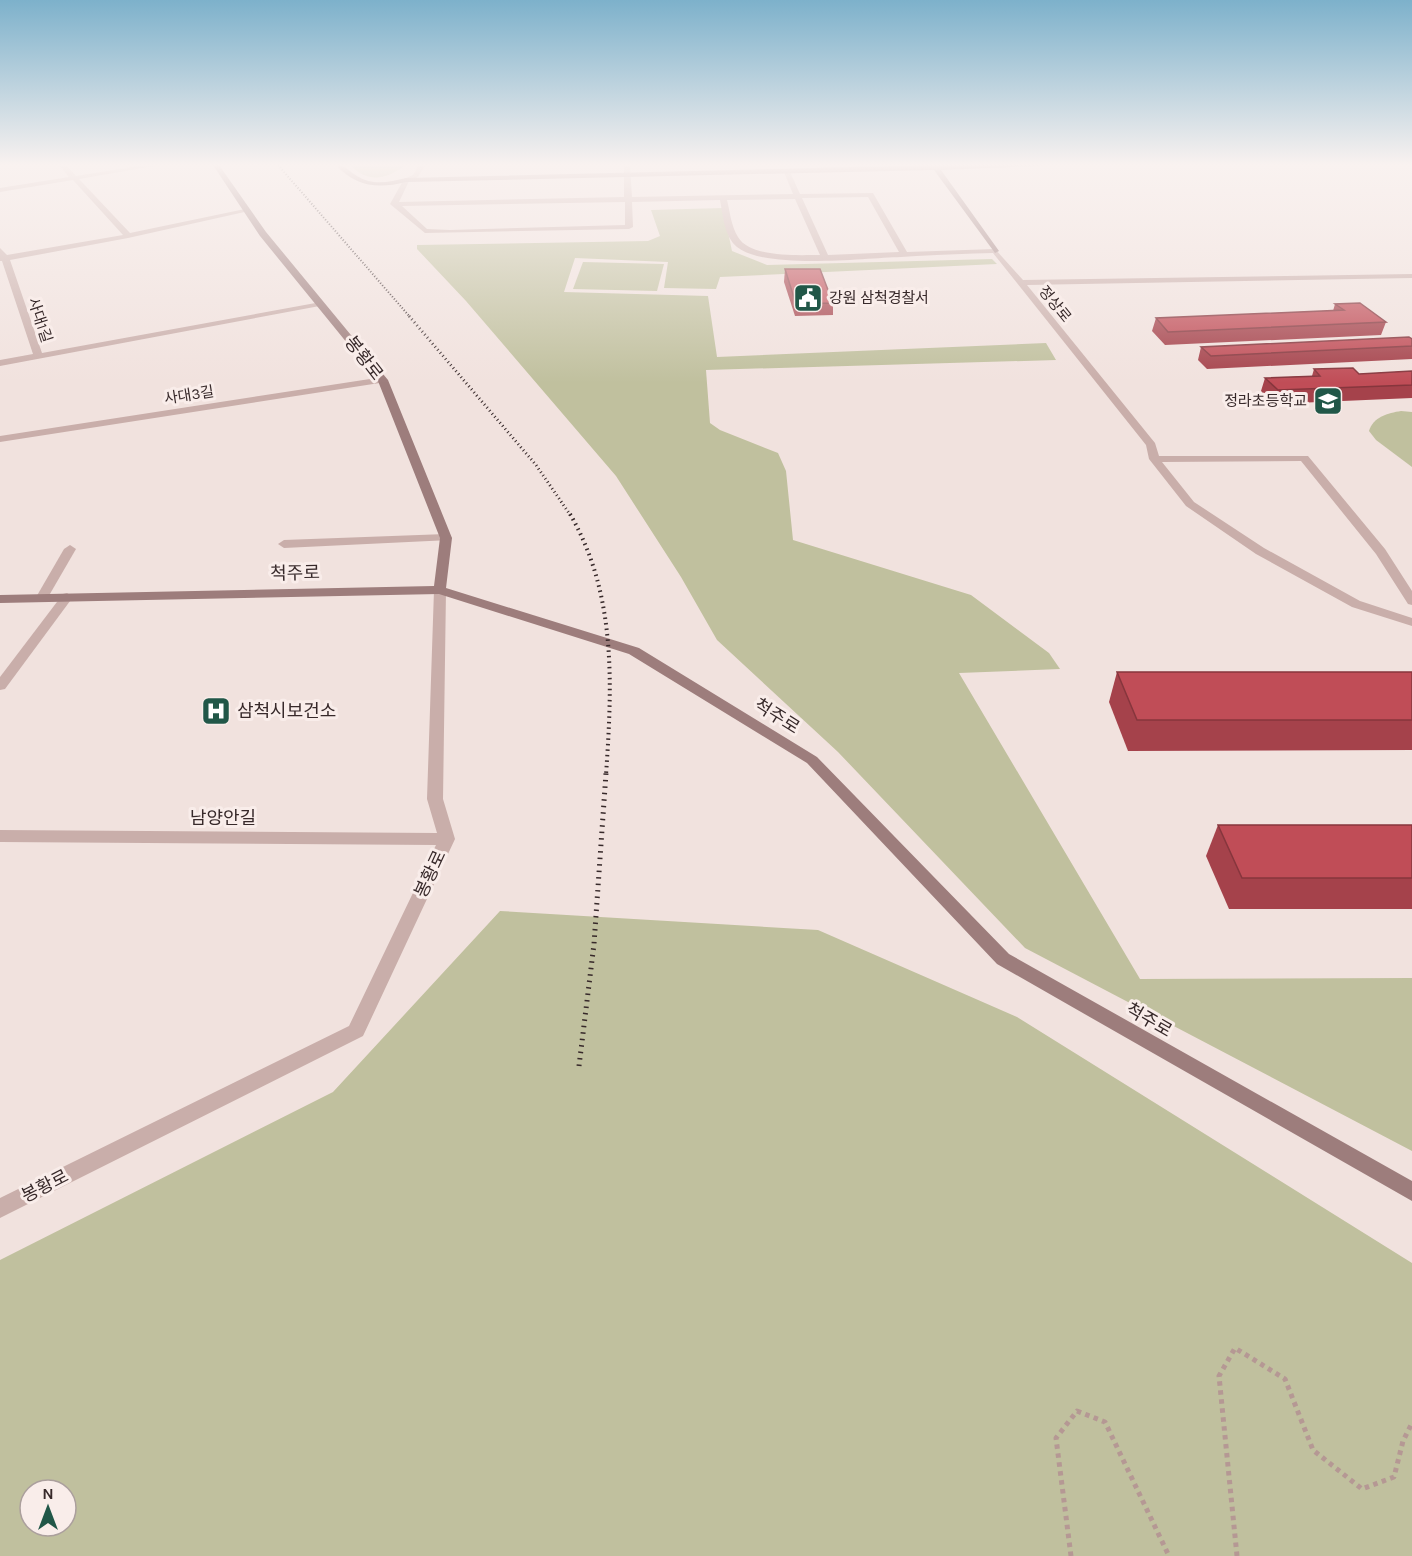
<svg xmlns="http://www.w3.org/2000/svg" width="1412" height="1556" font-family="Karla,'Noto Sans KR',sans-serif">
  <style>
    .green { fill: #c0c09e; fill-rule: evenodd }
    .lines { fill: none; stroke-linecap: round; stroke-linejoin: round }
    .path { stroke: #b59894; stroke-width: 5; stroke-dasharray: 4.5 4.5; stroke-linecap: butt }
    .street { fill: #c9aeaa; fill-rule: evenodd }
    .secondary { fill: #9d7d7c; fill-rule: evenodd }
    .rail-far3 { stroke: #37292a; stroke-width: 2; stroke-dasharray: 1 2; stroke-linecap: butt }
    .rail-far2 { stroke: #37292a; stroke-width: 3; stroke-dasharray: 1 3; stroke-linecap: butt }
    .rail-far1 { stroke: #37292a; stroke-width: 4; stroke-dasharray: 1.5 4; stroke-linecap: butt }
    .rail { stroke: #37292a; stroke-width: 5; stroke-dasharray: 1.5 5; stroke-linecap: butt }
    .wall { fill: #a5424b }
    .building { fill: #c04d57; stroke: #86363d; stroke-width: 1.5 }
    .labels { text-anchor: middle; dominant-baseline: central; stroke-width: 6; stroke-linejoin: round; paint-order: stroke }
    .far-poi-label { font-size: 15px; fill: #37292a; stroke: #f9edea; text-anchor: start }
    .far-street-label { font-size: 15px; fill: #37292a; stroke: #f9edea }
    .street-label { font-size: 18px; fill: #37292a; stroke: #f9edea }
    .poi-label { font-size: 18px; fill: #37292a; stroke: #f9edea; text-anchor: start }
  </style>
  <rect width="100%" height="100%" fill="#f1e2de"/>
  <!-- green -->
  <g class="green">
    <path d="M350 165H405C387 180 367 183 350 165Z"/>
    <path d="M723 208 732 251 767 265 992 259 997 264 720 277 716 289 664 288 668 262 575 258 564 292 708 296 717 357 1046 343 1056 360 706 370 710 423 720 430 778 453 786 471 793 540 971 595 1049 653 1060 669 959 673 1140 979 1412 978V1151L1025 948 838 752 717 640 681 577 616 476 466 301 417 249V245L648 241 660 236 651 210Z"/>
    <path d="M583 262 664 264 657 291 573 289Z"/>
    <path d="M1401 411 1412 412V467L1376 440 1369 431C1373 417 1388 413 1401 411Z"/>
    <path d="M500 911 818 930 1017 1017 1412 1263V1556H0V1260L333 1092ZM30 1490H66V1526H30Z"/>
  </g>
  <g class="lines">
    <!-- path -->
    <g class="path">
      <path d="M1071 1556 1056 1438 1077 1411 1105 1422 1169 1556"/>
      <path d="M1237 1556 1219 1376 1235 1348 1285 1379 1313 1450 1362 1489 1394 1477 1403 1441 1412 1423"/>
    </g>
    <!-- street -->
    <g class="street">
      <path d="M59 165H66L76 176 145 165H160L79 179 130 233 245 209 249 211 128 238 10 260 42 353 321 302 325 305 0 366V360L33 354 2 261H0V248L7 255 123 235 73 180 0 192V188L69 177Z"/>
      <path d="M419 165H425L418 177 409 181 399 202 624 197V165H630L632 197 793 194 784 172 787 170 790 172 800 194 873 193 907 252 995 249 1023 280 1412 274V278L1027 285 1155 443 1159 456H1308L1385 549 1412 591V605L1408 604 1376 554 1301 461 1162 462 1194 502 1264 548 1360 601 1412 618V626L1352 607 1256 554 1186 506 1149 459 1146 445 993 253C962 254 931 255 901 257 864 258 766 270 737 247 724 236 723 215 720 200L632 202 633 227 629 229 425 233 390 204 404 179 413 175ZM868 197 899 252 828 255 802 198ZM795 199 820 255C798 255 750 258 738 237 731 226 730 212 727 200ZM625 202V225L450 230 427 229 402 206Z"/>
      <path d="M383 377 386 378V382L0 442V436Z"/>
      <path d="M446 534 452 538 450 540 284 548 278 544 284 540Z"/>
      <path d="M70 545 76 549 47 599 45 602H37L35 599 64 549Z"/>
      <path d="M440 586 446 590 443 799 455 839 363 1036 0 1218V1198L349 1026 436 845 0 842V830L437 833 427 799 434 590Z"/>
      <path d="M67 593 73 597 5 689 0 690V677L63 594Z"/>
    </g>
    <!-- secondary -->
    <g class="secondary">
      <path d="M213 165H219L266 232 388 380 452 538 446 588 639 648 817 757 1009 954 1412 1181V1201L997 964 807 763 629 654 439 594 0 603V595L434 586 440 538 378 381 260 236Z"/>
      <path d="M336 165C345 165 349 171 357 176 373 186 389 182 406 178L931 165H1056L941 170 999 251 995 253 934 170 406 182C378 189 356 187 336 165Z"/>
    </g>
    <!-- rail-far3 -->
    <path class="rail-far3" d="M278 165 410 317"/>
    <!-- rail-far2 -->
    <path class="rail-far2" d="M409 316 536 465 571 516"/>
    <!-- rail-far1 -->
    <path class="rail-far1" d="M570 514C617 595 612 686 606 775"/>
    <!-- rail -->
    <path class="rail" d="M579 1066 594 944 606 773"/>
  </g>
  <!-- wall -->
  <g class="wall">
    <path d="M785 269 833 303V315L795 316 784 282Z"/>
    <path d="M1335 304 1386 322 1381 335 1165 345 1152 331 1156 318 1333 311Z"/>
    <path d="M1412 339V359L1207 369 1198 360 1201 347Z"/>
    <path d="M1314 369 1359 374 1412 371V398L1273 404 1261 391 1265 378 1312 376Z"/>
    <path d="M1117 672H1412V750L1128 751 1109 702Z"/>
    <path d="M1218 825H1412V909H1229L1206 856Z"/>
  </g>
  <!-- building -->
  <g class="building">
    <path d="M785 269H820L833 303 796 304Z"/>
    <path d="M1360 303 1386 322 1168 332 1156 318 1344 310 1335 304Z"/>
    <path d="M1409 337 1412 339V346L1211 356 1201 347Z"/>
    <path d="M1353 368 1359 374 1412 371V385L1278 390 1265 378 1320 376 1314 369Z"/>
    <path d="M1117 672H1412V720H1137Z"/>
    <path d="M1218 825H1412V878H1242Z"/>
  </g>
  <!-- sky -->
  <linearGradient id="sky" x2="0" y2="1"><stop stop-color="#7db1cb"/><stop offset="0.43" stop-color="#f9f2f0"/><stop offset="1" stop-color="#f9f2f0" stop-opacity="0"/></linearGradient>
  <rect width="1412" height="383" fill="url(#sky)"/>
  <!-- icons -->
  <defs>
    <g id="civic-square" transform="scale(1.5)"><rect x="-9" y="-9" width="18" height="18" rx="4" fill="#215748" stroke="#f9edea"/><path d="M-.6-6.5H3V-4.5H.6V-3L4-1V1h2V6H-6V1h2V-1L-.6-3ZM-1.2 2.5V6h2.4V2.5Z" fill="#fff"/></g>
    <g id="school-square" transform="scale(1.5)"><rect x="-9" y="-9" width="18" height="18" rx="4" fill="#215748" stroke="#f9edea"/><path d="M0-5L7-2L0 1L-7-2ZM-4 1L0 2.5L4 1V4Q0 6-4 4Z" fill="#fff"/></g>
    <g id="hospital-square" transform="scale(1.5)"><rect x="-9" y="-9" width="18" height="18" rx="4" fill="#215748" stroke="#f9edea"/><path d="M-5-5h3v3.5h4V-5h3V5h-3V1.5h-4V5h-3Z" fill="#fff"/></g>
  </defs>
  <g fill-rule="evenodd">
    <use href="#civic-square" x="808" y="298"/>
    <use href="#school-square" x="1328" y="401"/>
    <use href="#hospital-square" x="216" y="711"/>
  </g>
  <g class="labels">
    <!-- far-poi labels -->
    <g class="far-poi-label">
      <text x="829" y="298">강원 삼척경찰서</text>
      <text x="1307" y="401" text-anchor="end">정라초등학교</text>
    </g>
    <!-- far-street labels -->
    <g class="far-street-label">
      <text transform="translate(1055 304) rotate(51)">정상로</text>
      <text transform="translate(40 320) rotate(72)">사대1길</text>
      <text transform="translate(189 395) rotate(-9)">사대3길</text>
    </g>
    <!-- street labels -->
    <g class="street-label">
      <text transform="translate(364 358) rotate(52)">봉황로</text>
      <text transform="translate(295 573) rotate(-1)">척주로</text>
      <text transform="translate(777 716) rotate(32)">척주로</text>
      <text x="223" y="818">남양안길</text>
      <text transform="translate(430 874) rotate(-65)">봉황로</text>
      <text transform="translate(1149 1020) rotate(30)">척주로</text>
      <text transform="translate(45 1186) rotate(-27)">봉황로</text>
    </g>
    <!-- poi labels -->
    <g class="poi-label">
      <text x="237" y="711">삼척시보건소</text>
    </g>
  </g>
  <!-- north arrow -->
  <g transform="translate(48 1508)"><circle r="28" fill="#f9edea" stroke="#ab9f9d" stroke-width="1.5"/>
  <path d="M0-4.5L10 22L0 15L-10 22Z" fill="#215748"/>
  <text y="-9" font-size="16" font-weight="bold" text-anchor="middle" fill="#37292a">N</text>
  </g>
</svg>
